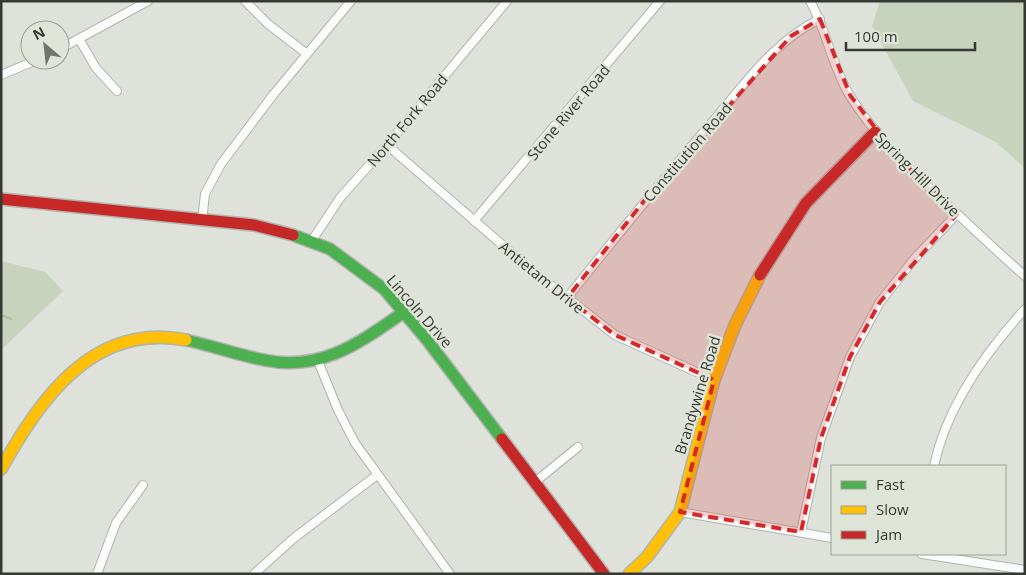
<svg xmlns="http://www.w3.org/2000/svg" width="1026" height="575" font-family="'Open Sans',sans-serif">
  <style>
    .green { fill: #c8d3be }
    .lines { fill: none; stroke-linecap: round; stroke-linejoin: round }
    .stream { stroke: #b0c39f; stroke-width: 2.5 }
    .street-casing { stroke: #b1b4ae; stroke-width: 10 }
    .fast-casing { stroke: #b1b4ae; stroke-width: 14 }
    .slow-casing { stroke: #b1b4ae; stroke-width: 14 }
    .jam-casing { stroke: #b1b4ae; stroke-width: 14 }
    .street { stroke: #fafbfa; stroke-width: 8 }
    .fast { stroke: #4caf50; stroke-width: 11 }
    .slow { stroke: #ffc107; stroke-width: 11 }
    .jam { stroke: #c62828; stroke-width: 11 }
    .marked { fill: #d62828; fill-opacity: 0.2; stroke: #d62828; stroke-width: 4; stroke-dasharray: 10 6; stroke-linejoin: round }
    .labels { text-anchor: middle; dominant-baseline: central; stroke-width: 5; stroke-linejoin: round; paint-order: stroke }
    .street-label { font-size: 15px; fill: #363833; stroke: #dee5d8 }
  </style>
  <rect width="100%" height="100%" fill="#dee2db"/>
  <!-- green -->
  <g class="green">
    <path d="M880 1H1025V168L996 142 913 101 872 26Z"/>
    <path d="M1 261 45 272 63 291 1 350Z"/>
  </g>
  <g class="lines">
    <!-- stream -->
    <path class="stream" d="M1 315 11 319"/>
    <!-- street casing -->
    <g class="street-casing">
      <g id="street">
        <path d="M245 1 268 24 307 54"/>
        <path d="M810 1C827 31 832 67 850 96 873 133 904 163 935 193 965 221 994 249 1025 276"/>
        <path d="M79 39 96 68 117 91"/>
        <path d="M60 49 148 1"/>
        <path d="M1 75 37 60"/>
        <path d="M387 145 530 269 615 335 714 380"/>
        <path d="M202 221 205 194 221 164 273 95 351 1"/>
        <path d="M474 221 660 1"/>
        <path d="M311 242 340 198 387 145 507 1"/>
        <path d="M567 298C615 238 663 179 713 121 745 84 775 40 820 19"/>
        <path d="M318 361 338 410 355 443 450 574"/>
        <path d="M934 466C946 408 985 353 1025 309"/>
        <path d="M535 482 578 447"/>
        <path d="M680 512 832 538"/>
        <path d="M801 532 821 438 850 357 880 302 915 258 957 214"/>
        <path d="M922 554 1025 570"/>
        <path d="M97 574 116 523 143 485"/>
        <path d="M254 574 294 538 377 475"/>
      </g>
    </g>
    <!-- fast casing -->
    <g class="fast-casing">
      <g id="fast">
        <path d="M293 235 330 249 384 289 427 340 502 439"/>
        <path d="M186 340C213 346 238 355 264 360 321 372 359 343 404 312"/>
      </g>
    </g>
    <!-- slow casing -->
    <g class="slow-casing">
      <g id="slow">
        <path d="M1 469C41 398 93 322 186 340"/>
        <path d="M629 574 647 557 680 512 714 380 735 325 760 275"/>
      </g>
    </g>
    <!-- jam casing -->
    <g class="jam-casing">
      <g id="jam">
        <path d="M1 199 254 225 293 235"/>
        <path d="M760 275 806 203 875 132"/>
        <path d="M502 439 604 574"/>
      </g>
    </g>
    <!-- street -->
    <use href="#street" class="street"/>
    <!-- fast -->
    <use href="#fast" class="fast"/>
    <!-- slow -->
    <use href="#slow" class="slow"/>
    <!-- jam -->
    <use href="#jam" class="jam"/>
  </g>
  <!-- marked area -->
  <path class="marked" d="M820 19 850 95 895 154 957 214 880 302 850 357 821 438 801 532 680 512 714 380 615 335 567 298 644 201 791 36Z"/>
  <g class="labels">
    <!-- street labels -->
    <g class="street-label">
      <text transform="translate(568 112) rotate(-50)">Stone River Road</text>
      <text transform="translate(407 120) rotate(-50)">North Fork Road</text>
      <text transform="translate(687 152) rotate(-49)">Constitution Road</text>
      <text transform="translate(918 174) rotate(45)">Spring Hill Drive</text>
      <text transform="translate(542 277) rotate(39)">Antietam Drive</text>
      <text transform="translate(420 311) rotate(49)">Lincoln Drive</text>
      <text transform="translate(697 395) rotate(-73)">Brandywine Road</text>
    </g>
  </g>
  <!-- border -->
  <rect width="1026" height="575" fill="none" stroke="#363833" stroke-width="5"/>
  <!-- legend -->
  <rect x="831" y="465" width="175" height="90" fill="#dee5d8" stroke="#9ba096"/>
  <rect x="841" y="481" width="25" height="8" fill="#4caf50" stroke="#9ba096"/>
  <text x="876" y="490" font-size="15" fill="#363833">Fast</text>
  <rect x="841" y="506" width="25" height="8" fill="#ffc107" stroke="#9ba096"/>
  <text x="876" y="515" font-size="15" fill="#363833">Slow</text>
  <rect x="841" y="531" width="25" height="8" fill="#c62828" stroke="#9ba096"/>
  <text x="876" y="540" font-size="15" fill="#363833">Jam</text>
  <!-- north arrow -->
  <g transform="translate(45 45) rotate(332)"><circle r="24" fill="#dee5d8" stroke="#9ba096"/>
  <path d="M0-4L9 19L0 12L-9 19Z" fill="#71746e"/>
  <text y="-8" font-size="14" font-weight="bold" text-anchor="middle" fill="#363833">N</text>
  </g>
  <!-- scale -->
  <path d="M846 42v8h129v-8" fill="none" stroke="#363833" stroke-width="2.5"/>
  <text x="854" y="42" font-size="15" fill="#363833" stroke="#dee5d8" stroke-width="4" paint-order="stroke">100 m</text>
</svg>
